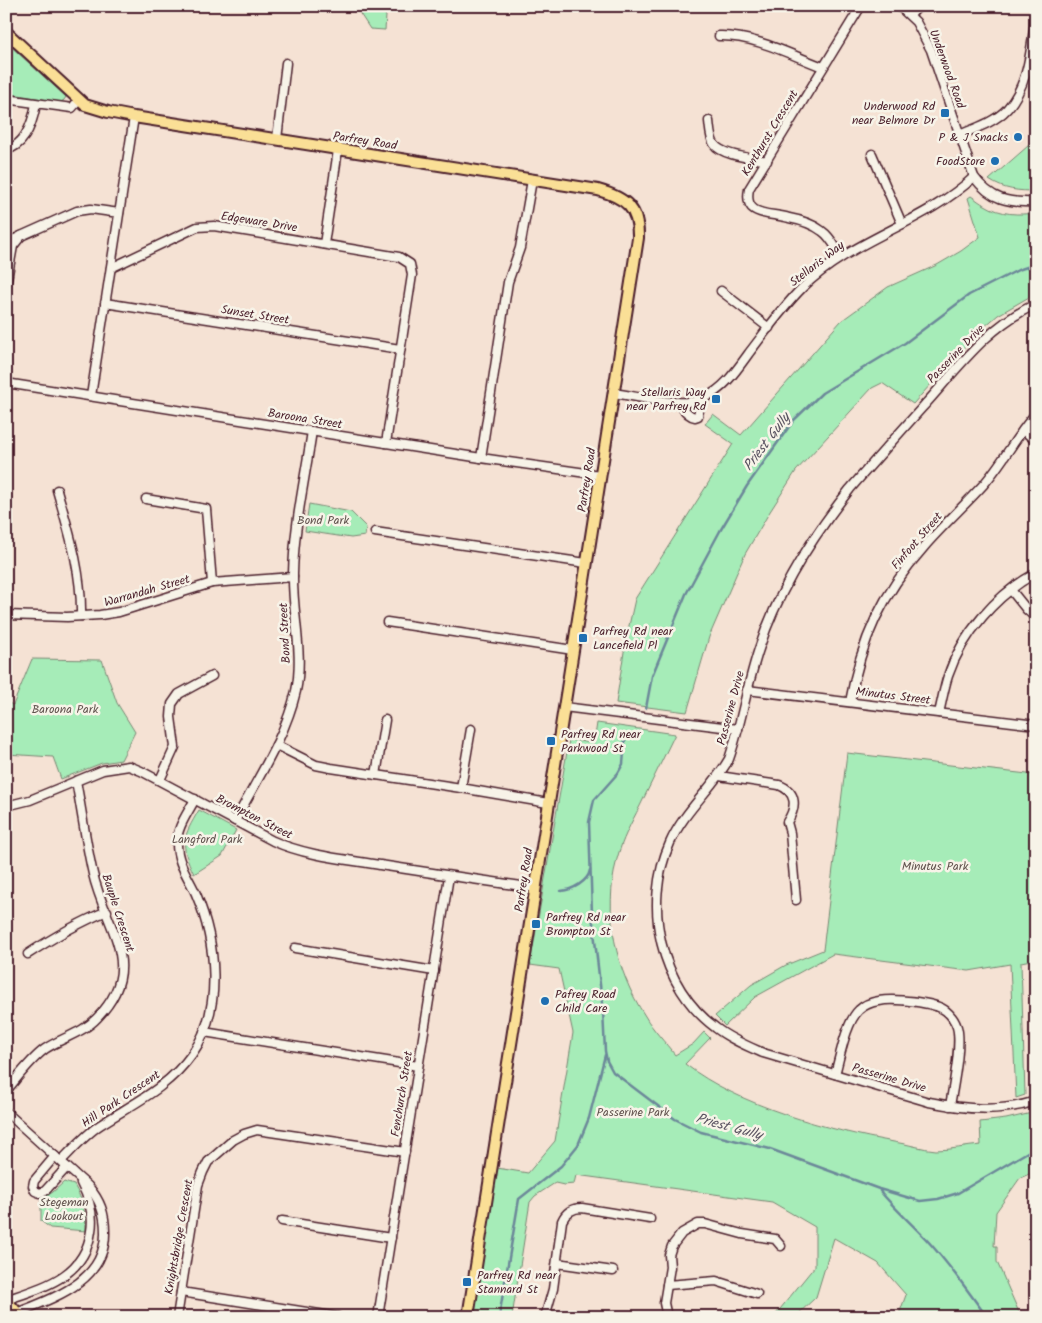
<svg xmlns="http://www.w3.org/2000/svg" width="1042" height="1323" font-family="Kalam,sans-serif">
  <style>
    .green { fill: #a6ecb8; stroke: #788672 }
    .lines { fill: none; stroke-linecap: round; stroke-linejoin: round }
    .stream { stroke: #6c8899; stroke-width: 2.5 }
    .minor-casing { stroke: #4a1f2b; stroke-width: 11 }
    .major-casing { stroke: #4a1f2b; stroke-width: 14 }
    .minor { stroke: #f7f3e8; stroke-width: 8 }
    .major { stroke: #fadf96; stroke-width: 10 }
    .poi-dot { fill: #1f6fb2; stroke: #f7f3e8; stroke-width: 2 }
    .labels { text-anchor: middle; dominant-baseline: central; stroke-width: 5; stroke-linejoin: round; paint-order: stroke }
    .street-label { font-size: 12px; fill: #4a1f2b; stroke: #f7f3e8 }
    .poi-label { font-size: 12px; fill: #4a1f2b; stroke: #f7f3e8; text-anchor: start }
    .park-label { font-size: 12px; fill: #61524e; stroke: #f7f3e8 }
    .water-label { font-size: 14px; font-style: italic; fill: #5b5462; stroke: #f7f3e8 }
  </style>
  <rect width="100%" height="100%" fill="#f5e2d4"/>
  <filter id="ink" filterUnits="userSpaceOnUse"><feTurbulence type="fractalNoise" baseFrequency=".02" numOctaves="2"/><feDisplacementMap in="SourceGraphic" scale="10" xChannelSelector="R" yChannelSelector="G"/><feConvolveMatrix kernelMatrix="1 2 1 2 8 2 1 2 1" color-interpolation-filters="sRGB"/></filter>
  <g filter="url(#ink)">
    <!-- green -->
    <g class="green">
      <path d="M355 6H376L386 16 385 30 370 29Z"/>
      <path d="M6 42 66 97 64 100 61 102 6 93Z"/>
      <path d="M1036 139V191C1018 191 1004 190 989 180Z"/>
      <path d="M971 196C976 199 980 203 985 205 1001 215 1018 215 1036 213V293L998 315 977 333 913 404 882 383 872 388 796 471 769 513 745 554 709 637 687 712 616 703 626 639 635 599 733 444 705 424 713 414 741 435 841 321 888 287 937 265 961 251 980 237 968 198Z"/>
      <path d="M309 504 351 512 366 527 365 536 351 538 305 531Z"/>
      <path d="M32 659 102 660 117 703 135 732 121 760 102 763 61 779 53 757 6 754V702L13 705Z"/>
      <path d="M597 723 675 734C663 758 652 782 640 806 631 823 622 840 617 859 603 912 615 970 645 1016 653 1030 665 1042 675 1055L693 1044 704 1032 710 1038 685 1064C739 1106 828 1130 894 1142 908 1144 922 1149 936 1150 950 1150 967 1146 981 1145L980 1122 1006 1119 1036 1112V1171L1020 1178 996 1212 994 1246H997V1262L1021 1317H898L906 1295 878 1263 834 1238 816 1297 795 1317H776V1314L815 1266V1227L772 1202 576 1175 574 1184 564 1185 555 1183 535 1196 530 1202 512 1317H473L497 1168 528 1173 555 1141 573 1033 559 969 530 965 569 740 594 743Z"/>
      <path d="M847 753 1036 775V959L1021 962 1025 1095 1016 1098 1010 964 969 971 833 954 755 997 725 1026 715 1016 751 985 786 965 823 950Z"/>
      <path d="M199 810 236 830 222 856 194 874C179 844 183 837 199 810Z"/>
      <path d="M64 1182 74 1185C83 1200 86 1214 86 1231L50 1228 41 1221V1199L53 1192Z"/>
    </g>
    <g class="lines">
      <!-- stream -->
      <g class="stream">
        <path d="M646 708 652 676 686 594 720 531 747 486 793 421 822 393 905 343 969 295 1018 270 1036 264"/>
        <path d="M625 739 623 764 618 773 594 800 589 822 592 914 603 1011 605 1051 607 1061 613 1072 675 1119 701 1132 770 1149 879 1189 920 1201 938 1199 958 1193 1036 1147"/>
        <path d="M561 891C572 890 588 882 590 870"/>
        <path d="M880 1191C894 1208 910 1222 925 1238 948 1262 967 1290 987 1317"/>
        <path d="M499 1317 519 1199 561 1166 578 1145 589 1118 605 1055"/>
      </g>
      <!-- minor casing -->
      <g class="minor-casing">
        <g id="minor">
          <path d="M899 6 916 22 931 50 974 177C991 200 1008 203 1036 202"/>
          <path d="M910 15 919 6"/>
          <path d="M719 36C754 35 791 55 823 67"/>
          <path d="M6 99 72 108 79 100"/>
          <path d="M709 121C710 129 710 138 714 144 722 156 753 158 767 161"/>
          <path d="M959 135C976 128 995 122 1007 109 1029 85 1031 47 1036 16"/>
          <path d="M277 139 286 63"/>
          <path d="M6 150C26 145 33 121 36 104"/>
          <path d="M872 154 902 224"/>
          <path d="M21 236 77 211 91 209 119 213"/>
          <path d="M6 243 21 236 13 246 6 285"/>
          <path d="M324 244 338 150"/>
          <path d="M841 256C835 247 831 237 822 231 813 224 800 220 789 218 770 212 743 218 749 189L861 6"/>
          <path d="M111 268 197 227 214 226 399 257 410 264 412 275 386 443"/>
          <path d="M721 291 769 328"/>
          <path d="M105 303 400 349"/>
          <path d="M1036 304C990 325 961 364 929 400 903 429 876 459 850 489 813 536 779 588 760 646 747 683 742 722 729 759 712 789 684 811 670 843 642 905 660 987 716 1028 730 1039 747 1046 763 1053L929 1102C965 1109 1000 1113 1036 1101"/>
          <path d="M6 383 481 458 600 475"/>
          <path d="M613 393C638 396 681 409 704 398 724 389 736 371 749 353 766 331 782 308 802 288 853 238 922 225 974 177"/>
          <path d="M91 396 134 117"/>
          <path d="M677 402C683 407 687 416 695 417L698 416 701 399"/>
          <path d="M1023 430 1036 441"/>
          <path d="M481 458 508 282 520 248 532 180"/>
          <path d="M57 490C69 532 82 572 81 616"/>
          <path d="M146 499 206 509 212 583"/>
          <path d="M375 532 586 563"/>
          <path d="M1011 590 1027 610 1036 618"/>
          <path d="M6 615 67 617 100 615 119 612 212 583 293 577"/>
          <path d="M387 622 573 650"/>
          <path d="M747 690 1036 725"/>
          <path d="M850 702C861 640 882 594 924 547 943 525 965 505 984 484 1003 462 1017 435 1036 413"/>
          <path d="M564 707 738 729"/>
          <path d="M939 713C942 701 944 688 948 676 962 634 997 594 1036 573"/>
          <path d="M276 745 316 765 331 768 461 788 548 803"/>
          <path d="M376 775 385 720"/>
          <path d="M719 776 779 785C797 792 797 807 787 822L790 833 796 900"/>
          <path d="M160 780 175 747 171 717 172 704 179 694 212 676"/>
          <path d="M461 788 471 729"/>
          <path d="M6 806 30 800 103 770 129 766 141 771 273 841C307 856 344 859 380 865 432 873 484 881 536 888"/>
          <path d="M235 821C257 779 285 738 296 691 304 653 292 613 293 574 294 526 305 479 312 431"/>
          <path d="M295 948 434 971"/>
          <path d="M28 954C54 937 78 923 107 911"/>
          <path d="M204 1032 418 1066"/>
          <path d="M835 1074C840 1057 846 1022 859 1010 864 1005 872 1002 879 1001 893 998 935 1002 946 1011 951 1015 955 1021 957 1027 962 1044 953 1087 950 1106"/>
          <path d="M6 1091C18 1077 30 1060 45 1049 61 1038 83 1033 97 1018 147 966 106 930 93 874 86 844 82 812 76 781"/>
          <path d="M6 1112 88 1186C100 1200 105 1213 105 1232 106 1285 46 1300 7 1317"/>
          <path d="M55 1156 34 1181 33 1186 35 1191 40 1193 45 1191 67 1167"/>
          <path d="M61 1161C73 1149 85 1135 100 1125 134 1103 168 1088 192 1054 224 1009 216 941 196 894 189 878 177 863 177 844 176 828 188 813 195 799"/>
          <path d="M282 1221 391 1238"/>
          <path d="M557 1263 613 1271"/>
          <path d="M667 1285 716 1281 757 1294"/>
          <path d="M181 1292 338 1317"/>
          <path d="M6 1300C43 1287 85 1277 91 1231 94 1214 89 1198 81 1183"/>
          <path d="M177 1317 198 1185 203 1172 208 1162 233 1140 244 1134 257 1130 405 1152"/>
          <path d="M378 1317 449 876"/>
          <path d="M545 1317 553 1289 562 1221C566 1212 573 1208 582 1208L650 1219"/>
          <path d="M667 1317 664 1303 670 1267 669 1255 672 1246 682 1233 698 1224H705L742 1234 775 1239 781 1246"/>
        </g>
      </g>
      <!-- major casing -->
      <g class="major-casing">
        <g id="major">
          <path d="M6 32 85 105 108 112 134 117 598 190C626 198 639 208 638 238L468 1317"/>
          <path d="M6 1300 21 1317"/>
        </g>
      </g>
      <!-- minor -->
      <use href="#minor" class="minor"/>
      <!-- major -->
      <use href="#major" class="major"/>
    </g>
  </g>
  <!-- markers -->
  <g class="poi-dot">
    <rect x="940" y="108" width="10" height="10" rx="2.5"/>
    <circle cx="1018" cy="137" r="5"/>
    <circle cx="995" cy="161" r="5"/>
    <rect x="711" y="394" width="10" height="10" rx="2.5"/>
    <rect x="578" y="633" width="10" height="10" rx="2.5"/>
    <rect x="546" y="736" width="10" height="10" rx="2.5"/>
    <rect x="531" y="919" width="10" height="10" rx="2.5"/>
    <circle cx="545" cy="1001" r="5"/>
    <rect x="462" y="1277" width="10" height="10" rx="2.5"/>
  </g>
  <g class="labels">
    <!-- street labels -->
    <g class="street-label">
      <text transform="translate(947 69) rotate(70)">Underwood Road</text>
      <text transform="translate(770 133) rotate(-59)">Kenthurst Crescent</text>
      <text transform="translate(365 141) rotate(9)">Parfrey Road</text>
      <text transform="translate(259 222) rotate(9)">Edgeware Drive</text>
      <text transform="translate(817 264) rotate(-38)">Stellaris Way</text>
      <text transform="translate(255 315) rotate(9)">Sunset Street</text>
      <text transform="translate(956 354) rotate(-46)">Passerine Drive</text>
      <text transform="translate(305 419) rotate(9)">Baroona Street</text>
      <text transform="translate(587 480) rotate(-81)">Parfrey Road</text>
      <text transform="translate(917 541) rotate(-49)">Finfoot Street</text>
      <text transform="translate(147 591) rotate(-16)">Warrandah Street</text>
      <text transform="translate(285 633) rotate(-93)">Bond Street</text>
      <text transform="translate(893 696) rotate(7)">Minutus Street</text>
      <text transform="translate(731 708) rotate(-75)">Passerine Drive</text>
      <text transform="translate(254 817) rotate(27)">Brompton Street</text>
      <text transform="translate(524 880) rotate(-81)">Parfrey Road</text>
      <text transform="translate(118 913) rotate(72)">Bauple Crescent</text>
      <text transform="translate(889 1078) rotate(16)">Passerine Drive</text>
      <text transform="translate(402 1094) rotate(-81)">Fenchurch Street</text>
      <text transform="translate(121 1099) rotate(-34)">Hill Park Crescent</text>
      <text transform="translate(179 1237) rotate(-80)">Knightsbridge Crescent</text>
    </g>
    <!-- poi labels -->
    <g class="poi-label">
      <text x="935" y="106" text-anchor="end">Underwood Rd<tspan x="935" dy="14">near Belmore Dr</tspan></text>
      <text x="1008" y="137" text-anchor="end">P &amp; J Snacks</text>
      <text x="985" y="161" text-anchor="end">FoodStore</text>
      <text x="706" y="392" text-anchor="end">Stellaris Way<tspan x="706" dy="14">near Parfrey Rd</tspan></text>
      <text x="593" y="631">Parfrey Rd near<tspan x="593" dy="14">Lancefield Pl</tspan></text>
      <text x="561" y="734">Parfrey Rd near<tspan x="561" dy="14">Parkwood St</tspan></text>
      <text x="546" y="917">Parfrey Rd near<tspan x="546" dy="14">Brompton St</tspan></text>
      <text x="555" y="994">Pafrey Road<tspan x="555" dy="14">Child Care</tspan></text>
      <text x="477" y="1275">Parfrey Rd near<tspan x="477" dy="14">Stannard St</tspan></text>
    </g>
    <!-- park labels -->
    <g class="park-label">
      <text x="323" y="520">Bond Park</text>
      <text x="65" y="709">Baroona Park</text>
      <text x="207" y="839">Langford Park</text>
      <text x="935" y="866">Minutus Park</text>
      <text x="633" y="1112">Passerine Park</text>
      <text x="64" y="1202">Stegeman<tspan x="64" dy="14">Lookout</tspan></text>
    </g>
    <!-- water labels -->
    <g class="water-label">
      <text transform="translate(767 442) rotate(-53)">Priest Gully</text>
      <text transform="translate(729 1127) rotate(15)">Priest Gully</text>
    </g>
  </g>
  <!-- margin -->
  <rect width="1042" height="1323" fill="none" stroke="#f7f3e8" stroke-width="25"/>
  <rect x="12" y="12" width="1017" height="1298" fill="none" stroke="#4a1f2b" stroke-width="2" filter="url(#ink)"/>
</svg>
